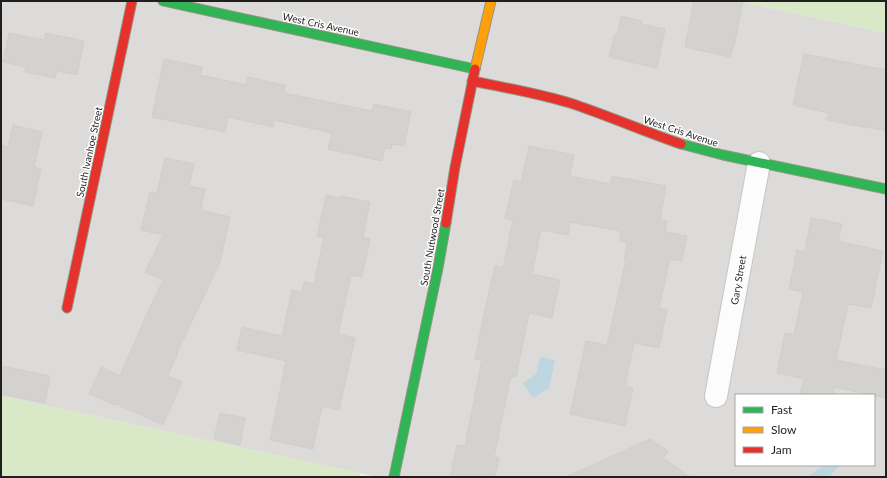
<svg xmlns="http://www.w3.org/2000/svg" width="887" height="478" font-family="Lato,sans-serif">
  <style>
    .residential { fill: #dddbd9; fill-rule: evenodd }
    .grass { fill: #d9e9c8 }
    .water { fill: #bed6df }
    .building { fill: #d4d2cf; stroke: #d1ceca }
    .lines { fill: none; stroke-linecap: round; stroke-linejoin: round }
    .street-casing { stroke: #c6c6c4; stroke-width: 24 }
    .fast-casing { stroke: #949781; stroke-width: 11 }
    .slow-casing { stroke: #949781; stroke-width: 11 }
    .jam-casing { stroke: #949781; stroke-width: 11 }
    .street { stroke: #fcfcfc; stroke-width: 22 }
    .fast { stroke: #30b455; stroke-width: 9 }
    .slow { stroke: #ff9f0a; stroke-width: 9 }
    .jam { stroke: #e5322d; stroke-width: 9 }
    .labels { text-anchor: middle; dominant-baseline: central; stroke-width: 3; stroke-linejoin: round; paint-order: stroke }
    .street-label { font-size: 10px; fill: #1f1f1f; stroke: #fff }
  </style>
  <rect width="100%" height="100%" fill="#eeece8"/>
  <!-- residential -->
  <path class="residential" d="M1 1H746V3L886 33V477H378L1 396ZM736 395H874V465H736Z"/>
  <!-- grass -->
  <g class="grass">
    <path d="M746 1H886V33L746 3Z"/>
    <path d="M1 396 360 473 359 477H1Z"/>
  </g>
  <!-- water -->
  <g class="water">
    <path d="M540 357 555 360 549 388 533 398 523 383 536 374Z"/>
    <path d="M822 465H840L829 477H808L822 466Z"/>
  </g>
  <!-- building -->
  <g class="building">
    <path d="M694 1H743L735 42 730 57 685 47Z"/>
    <path d="M621 16 642 21V24L665 29 657 68 609 57 614 35 617 36Z"/>
    <path d="M9 33 44 40 46 33 84 41 77 75 57 71 55 78 25 72 26 67 3 62Z"/>
    <path d="M804 54 886 70V131L867 127V128L827 120 829 113 793 105Z"/>
    <path d="M164 59 202 67 200 75 246 85 248 77 285 85 284 93 372 111 374 104 411 112 404 146 392 144 391 149 385 148 382 161 328 149 332 133 274 120 273 127 228 117 225 132 152 117Z"/>
    <path d="M13 125 42 132 34 167 41 169 33 206 1 199V145L8 147Z"/>
    <path d="M529 146 574 155 570 176 610 184 612 176 666 186 660 220 667 221 665 232 687 236 682 261 670 259 659 308 667 310 659 348 634 343 625 386 633 388 625 426 570 414 586 341 607 345 626 260 624 259 627 242 620 241 621 231 570 222 568 235 541 230 532 274 560 280 552 318 529 313 516 377 511 376 494 457 499 458 495 477H450L457 445 465 446 482 360 475 359 483 319 495 266 503 267 513 220 505 218 514 180 521 182Z"/>
    <path d="M165 158 194 164 189 186 205 189 201 210 230 217 220 262 177 353H178L168 376 182 382 163 425 116 404 115 405 89 394 101 367 120 376 147 314 163 280 145 272 163 235 141 230 150 192 157 193Z"/>
    <path d="M326 195 341 198V196L370 202 363 237 370 239 362 277 351 275 338 334 355 338 339 410 322 406 313 449 270 440 286 361 237 350 242 327 282 336 292 290 302 293 304 282 314 284 324 237 317 236Z"/>
    <path d="M811 218 842 224 838 241 883 251 871 308 848 304 836 360 886 370V398L834 387 833 395H800L804 379 777 373 785 333 794 335 803 292 789 289 797 250 805 252Z"/>
    <path d="M1 366 50 376 45 403 1 394Z"/>
    <path d="M220 413 245 418 240 445 214 439Z"/>
    <path d="M650 439 668 451 663 458 690 477H566Z"/>
  </g>
  <g class="lines">
    <!-- street casing -->
    <g class="street-casing">
      <path id="street" d="M716 396 759 163"/>
    </g>
    <!-- fast casing -->
    <g class="fast-casing">
      <g id="fast">
        <path d="M163 1 475 69"/>
        <path d="M681 144 723 155 886 189"/>
        <path d="M394 477 438 268 446 223"/>
      </g>
    </g>
    <!-- slow casing -->
    <g class="slow-casing">
      <path id="slow" d="M475 69 491 1"/>
    </g>
    <!-- jam casing -->
    <g class="jam-casing">
      <g id="jam">
        <path d="M472 81C506 88 543 94 576 105 611 117 646 132 681 144"/>
        <path d="M446 223 455 167 475 69"/>
        <path d="M67 308 132 1"/>
      </g>
    </g>
    <!-- street -->
    <use href="#street" class="street"/>
    <!-- fast -->
    <use href="#fast" class="fast"/>
    <!-- slow -->
    <use href="#slow" class="slow"/>
    <!-- jam -->
    <use href="#jam" class="jam"/>
  </g>
  <g class="labels">
    <!-- street labels -->
    <g class="street-label">
      <text transform="translate(321 24) rotate(12)">West Cris Avenue</text>
      <text transform="translate(681 131) rotate(18)">West Cris Avenue</text>
      <text transform="translate(89 152) rotate(-78)">South Ivanhoe Street</text>
      <text transform="translate(432 237) rotate(-80)">South Nutwood Street</text>
      <text transform="translate(738 280) rotate(-80)">Gary Street</text>
    </g>
  </g>
  <!-- border -->
  <rect width="887" height="478" fill="none" stroke="#1f1f1f" stroke-width="4"/>
  <!-- legend -->
  <rect x="735" y="394" width="140" height="72" fill="#ffffff" stroke="#a5a5a5"/>
  <rect x="743" y="407" width="20" height="6" fill="#30b455" stroke="#a5a5a5"/>
  <text x="771" y="414" font-size="12" fill="#1f1f1f">Fast</text>
  <rect x="743" y="427" width="20" height="6" fill="#ff9f0a" stroke="#a5a5a5"/>
  <text x="771" y="434" font-size="12" fill="#1f1f1f">Slow</text>
  <rect x="743" y="447" width="20" height="6" fill="#e5322d" stroke="#a5a5a5"/>
  <text x="771" y="454" font-size="12" fill="#1f1f1f">Jam</text>
</svg>
